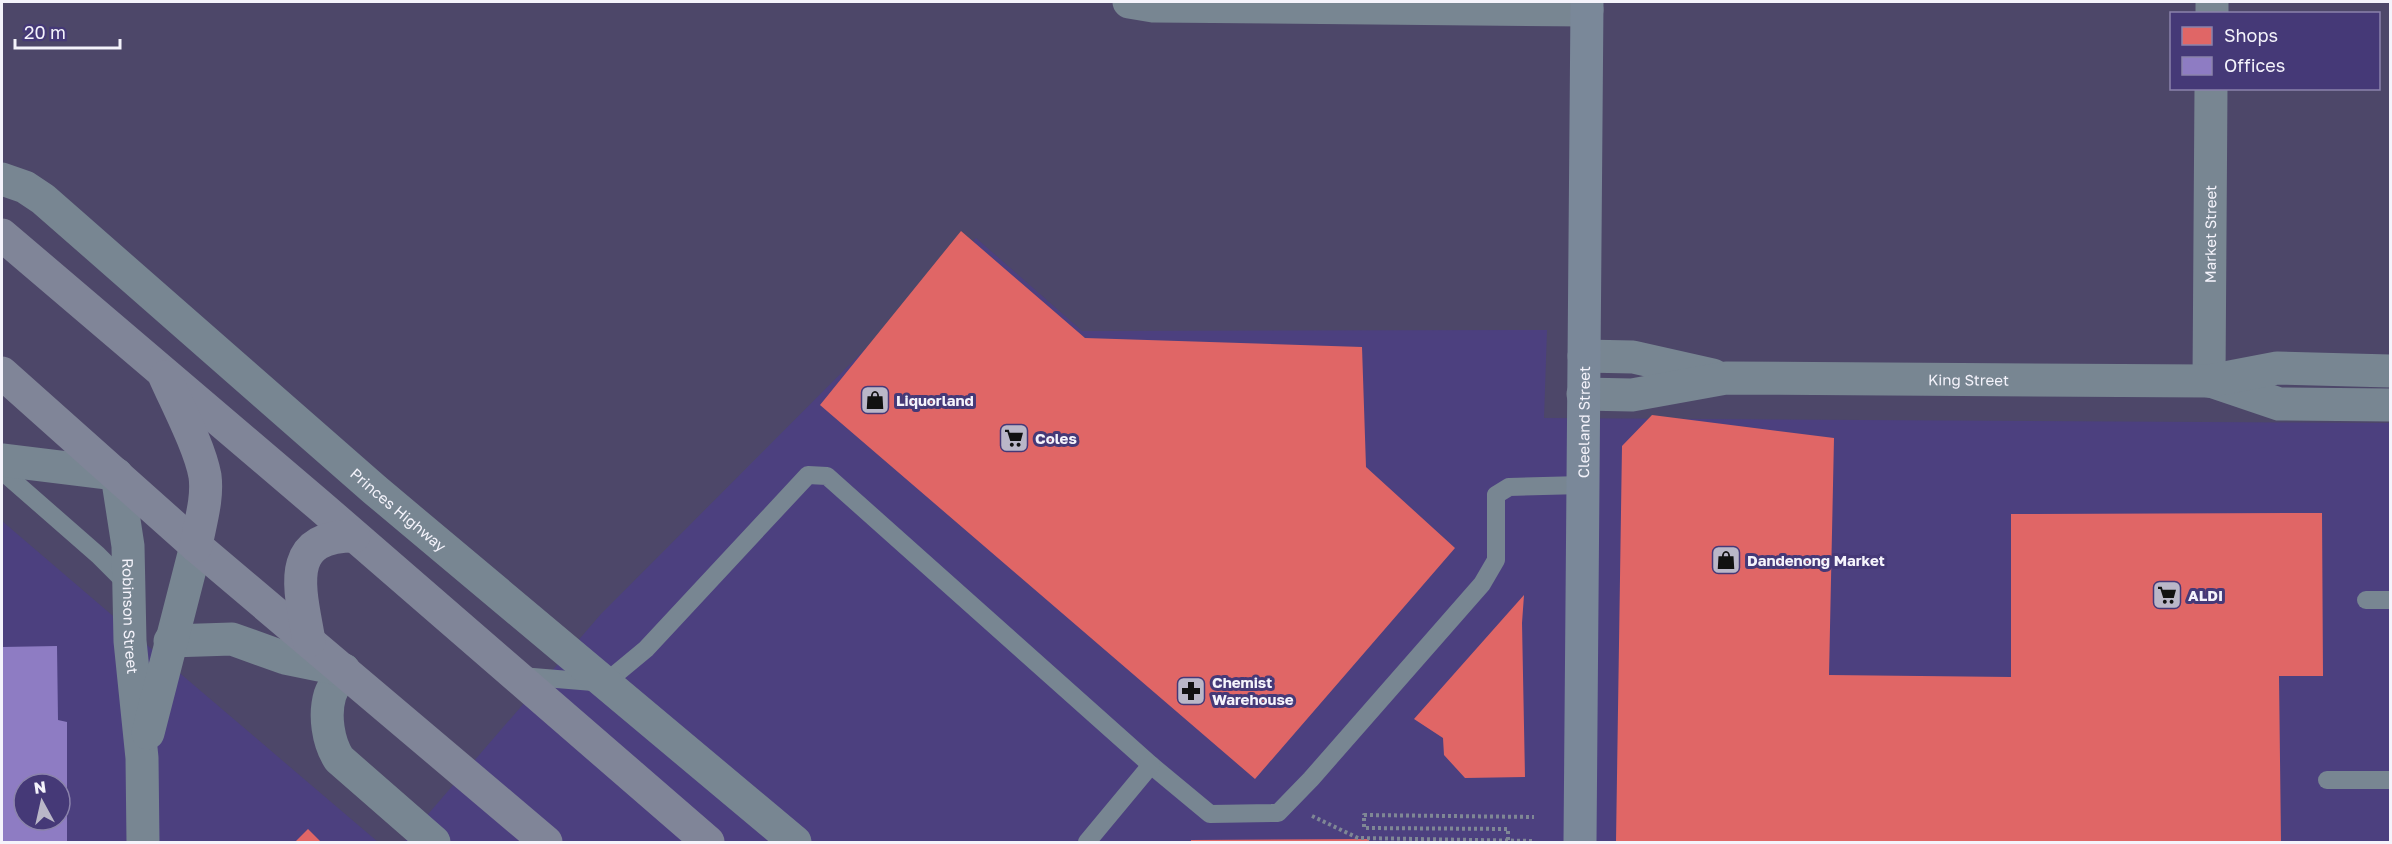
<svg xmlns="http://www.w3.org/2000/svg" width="2392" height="844" font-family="'Golos Text',sans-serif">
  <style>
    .built { fill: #4c407f; fill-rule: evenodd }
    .shops { fill: #e06666 }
    .offices { fill: #8e7cc3; fill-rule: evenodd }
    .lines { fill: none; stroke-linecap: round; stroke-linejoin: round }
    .path { stroke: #7f8795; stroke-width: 4; stroke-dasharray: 3 3; stroke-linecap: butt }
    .service { stroke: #788692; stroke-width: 18 }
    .minor { stroke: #788692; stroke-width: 33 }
    .tertiary { stroke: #788692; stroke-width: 33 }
    .secondary { stroke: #7a8899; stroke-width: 33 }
    .trunk { stroke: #808598; stroke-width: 33 }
    .labels { text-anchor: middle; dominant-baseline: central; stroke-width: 6; stroke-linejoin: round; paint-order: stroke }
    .street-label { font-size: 15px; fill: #f4f3fb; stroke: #453977 }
    .poi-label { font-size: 15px; font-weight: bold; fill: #f4f3fb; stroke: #453977; text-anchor: start }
  </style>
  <rect width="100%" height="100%" fill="#4d4769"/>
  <!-- built -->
  <g class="built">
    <path d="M976 238 1082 331 1547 330 1544 418 2390 423V842H404L601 614Z"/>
    <path d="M2 521 189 681 378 842H2ZM24 784H60V820H24Z"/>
  </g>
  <!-- shops -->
  <g class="shops">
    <path d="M961 231 1085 338 1362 347 1366 467 1455 548 1255 779 820 405Z"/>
    <path d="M1652 415 1834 438 1829 675 2011 677V514L2322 513 2323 676H2279L2281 842H1616L1622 446Z"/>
    <path d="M1524 595 1522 623 1525 777 1465 778 1444 755 1443 738 1414 719Z"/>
    <path d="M308 829 321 842H295Z"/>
    <path d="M1369 839V842H1191V840Z"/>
  </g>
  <!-- offices -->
  <path class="offices" d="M57 646 58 720 67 722V842H2V647ZM24 784H60V820H24Z"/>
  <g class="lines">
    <!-- path -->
    <g class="path">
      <path d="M1312 816 1358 838 1534 841"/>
      <path d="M1508 840V829L1364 828V815L1534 817"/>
    </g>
    <!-- service -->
    <g class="service">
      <path d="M2 471 98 555 128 585"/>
      <path d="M2366 600H2390"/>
      <path d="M521 676 605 683 646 649 808 475 827 476 1151 765 1210 814 1278 813 1311 779 1482 584 1496 560V495L1509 487 1582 485"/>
      <path d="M2327 780H2390"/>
      <path d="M1087 842 1151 765"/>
    </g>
    <!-- minor -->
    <g class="minor">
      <path d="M1129 2 1153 6 1587 10"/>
      <path d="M2212 14V2"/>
      <path id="s1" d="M2 179 25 187 43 199 375 490 795 842"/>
      <path d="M1584 356 1633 357 1713 375"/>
      <path id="s2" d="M2209 381 2211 88"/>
      <path d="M2211 381 2279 404 2390 405"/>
      <path id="s3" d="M1583 394 1632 395 1726 378 2209 381 2277 368 2390 371"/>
      <path d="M2 460 116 474"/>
      <path d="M344 670C339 678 333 686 330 695 324 715 328 742 339 759L434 842"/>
    </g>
    <!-- tertiary -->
    <g class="tertiary">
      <path id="s4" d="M117 475 128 546 130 641 142 758 143 842"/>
      <path d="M170 641 232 639 285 658 344 670"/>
      <path d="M148 733 196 546"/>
    </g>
    <!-- secondary -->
    <path class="secondary" id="s5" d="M1580 842 1587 2"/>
    <!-- trunk -->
    <g class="trunk">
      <path d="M2 235 319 505 708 842"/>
      <path d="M2 373 196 546 546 842"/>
      <path d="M165 377C177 404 200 448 205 476 208 499 200 523 196 546"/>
      <path d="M309 641C301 592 282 536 354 536"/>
    </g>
  </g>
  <!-- icons -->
  <defs>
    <g id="shop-square" transform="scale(1.5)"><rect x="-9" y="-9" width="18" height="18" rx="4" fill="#bab7c8" stroke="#453977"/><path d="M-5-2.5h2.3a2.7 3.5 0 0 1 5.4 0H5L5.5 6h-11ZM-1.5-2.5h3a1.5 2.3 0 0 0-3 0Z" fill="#111"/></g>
    <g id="supermarket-square" transform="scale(1.5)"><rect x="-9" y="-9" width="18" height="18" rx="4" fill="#bab7c8" stroke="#453977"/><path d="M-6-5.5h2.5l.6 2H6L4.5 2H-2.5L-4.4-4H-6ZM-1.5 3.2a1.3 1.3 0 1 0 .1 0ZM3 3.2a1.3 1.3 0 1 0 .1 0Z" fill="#111"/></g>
    <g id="pharmacy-square" transform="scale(1.5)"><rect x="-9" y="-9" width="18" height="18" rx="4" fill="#bab7c8" stroke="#453977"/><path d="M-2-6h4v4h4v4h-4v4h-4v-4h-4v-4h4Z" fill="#111"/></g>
  </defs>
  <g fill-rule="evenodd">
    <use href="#shop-square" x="875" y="400"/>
    <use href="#supermarket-square" x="1014" y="438"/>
    <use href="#shop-square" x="1726" y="560"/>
    <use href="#supermarket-square" x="2167" y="595"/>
    <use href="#pharmacy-square" x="1191" y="691"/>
  </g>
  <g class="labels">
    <!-- street labels -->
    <g class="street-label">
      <text stroke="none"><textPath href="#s2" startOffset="147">Market Street</textPath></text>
      <text stroke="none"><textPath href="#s3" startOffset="387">King Street</textPath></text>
      <text stroke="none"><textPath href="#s5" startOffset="420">Cleeland Street</textPath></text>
      <text stroke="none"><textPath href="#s1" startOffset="518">Princes Highway</textPath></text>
      <text stroke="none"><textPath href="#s4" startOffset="142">Robinson Street</textPath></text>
    </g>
    <!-- poi labels -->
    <g class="poi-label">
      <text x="896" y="400">Liquorland</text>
      <text x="1035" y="438">Coles</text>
      <text x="1747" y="560">Dandenong Market</text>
      <text x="2188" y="595">ALDI</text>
      <text x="1212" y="682">Chemist<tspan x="1212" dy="17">Warehouse</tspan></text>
    </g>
  </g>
  <!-- border -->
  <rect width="2392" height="844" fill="none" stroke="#f4f3fb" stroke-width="6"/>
  <!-- legend -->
  <rect x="2170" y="12" width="210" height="78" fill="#453977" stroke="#8b83ac" stroke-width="1.5"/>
  <rect x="2182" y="27" width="30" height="18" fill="#e06666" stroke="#8b83ac" stroke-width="1.5"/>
  <text x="2224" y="42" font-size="18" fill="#f4f3fb">Shops</text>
  <rect x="2182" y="57" width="30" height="18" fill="#8e7cc3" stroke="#8b83ac" stroke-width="1.5"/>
  <text x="2224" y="72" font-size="18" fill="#f4f3fb">Offices</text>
  <!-- north arrow -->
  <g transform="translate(42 802) rotate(352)"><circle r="28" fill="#453977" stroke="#8b83ac" stroke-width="1.5"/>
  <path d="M0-4.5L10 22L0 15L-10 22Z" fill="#bab7c8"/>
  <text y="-9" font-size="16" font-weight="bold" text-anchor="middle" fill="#f4f3fb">N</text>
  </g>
  <!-- scale -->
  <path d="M15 39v9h105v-9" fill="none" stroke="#f4f3fb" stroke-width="3"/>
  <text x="24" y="39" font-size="18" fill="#f4f3fb" stroke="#453977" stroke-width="4.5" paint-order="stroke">20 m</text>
</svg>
